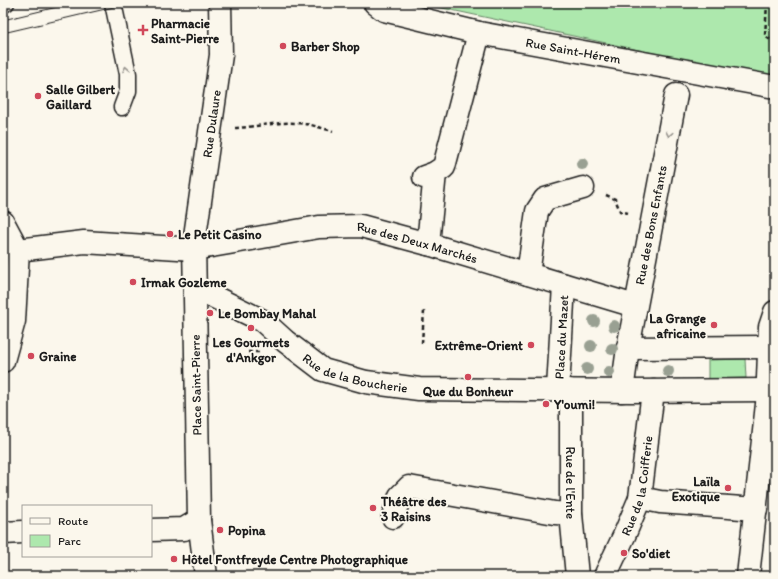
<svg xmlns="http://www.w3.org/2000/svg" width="778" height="579" font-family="Itim,sans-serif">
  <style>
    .green { fill: #ade8ad; stroke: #648264 }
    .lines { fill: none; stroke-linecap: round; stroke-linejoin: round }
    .lane-casing { stroke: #1c1c1c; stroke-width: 19 }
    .street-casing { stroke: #1c1c1c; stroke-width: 25 }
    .path { stroke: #1c1c1c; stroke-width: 2.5; stroke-dasharray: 4 3; stroke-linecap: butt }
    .lane { stroke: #fbf7ec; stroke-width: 16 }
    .street { stroke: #fbf7ec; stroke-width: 22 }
    .tram { stroke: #1c1c1c; stroke-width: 1 }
    .tree { fill: #99a092 }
    .oneway { stroke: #97948e }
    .poi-dot { fill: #d1495b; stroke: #fbf7ec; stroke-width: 1.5 }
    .labels { text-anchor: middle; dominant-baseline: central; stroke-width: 4; stroke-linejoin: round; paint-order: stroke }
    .poi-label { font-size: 13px; font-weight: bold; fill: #1c1c1c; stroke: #fbf7ec; text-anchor: start }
    .street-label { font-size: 13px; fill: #1c1c1c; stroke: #fbf7ec }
  </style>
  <rect width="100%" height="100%" fill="#fbf7ec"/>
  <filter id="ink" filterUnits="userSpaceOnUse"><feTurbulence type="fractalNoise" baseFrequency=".025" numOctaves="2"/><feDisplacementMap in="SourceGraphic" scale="8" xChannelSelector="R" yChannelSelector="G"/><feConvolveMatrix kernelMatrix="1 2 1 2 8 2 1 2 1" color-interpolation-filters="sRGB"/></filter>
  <g filter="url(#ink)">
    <!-- green -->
    <g class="green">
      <path d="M427 3H775V60H773L770 78 428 5Z"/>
      <path d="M745 359 746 378 708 379V360Z"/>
    </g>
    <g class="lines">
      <!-- lane casing -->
      <g class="lane-casing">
        <g id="lane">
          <path d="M113 3 128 74V91L122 107"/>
          <path d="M3 4 6 3"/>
        </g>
      </g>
      <!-- street casing -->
      <g class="street-casing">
        <g id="street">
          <path id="s1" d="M375 3 384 10 479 33 775 87"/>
          <path d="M676 95 628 348 768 347"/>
          <path d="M424 177 435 173 444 167 479 33"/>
          <path d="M3 222 18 250"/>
          <path d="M428 244 435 173"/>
          <path id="s2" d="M18 250 84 242 194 249 319 227 361 226 435 246 635 306"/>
          <path d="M528 274 537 211 545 199 583 188"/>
          <path id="s3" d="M195 291 204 292 263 321 285 341 323 370 366 382 419 389 631 391 775 390"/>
          <path d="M3 361 14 321 18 250"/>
          <path id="s4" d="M558 389 564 285"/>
          <path id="s5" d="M569 390 571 398V514L577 576"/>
          <path d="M622 391 628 348"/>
          <path d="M640 498 660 502 756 509"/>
          <path d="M393 517 400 496 409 487 555 513 571 514"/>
          <path d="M151 530 184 529 199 520"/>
          <path d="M3 533 23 532"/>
          <path id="s6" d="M206 576 199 520 194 243 221 55 220 3"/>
          <path id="s7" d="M605 576 624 536 640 498 653 391"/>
          <path d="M748 576 767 404 770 327 775 312"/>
        </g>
      </g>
      <!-- path -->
      <g class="path">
        <path d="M767 3 765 36 775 43"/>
        <path d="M235 128C258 127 282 120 305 124 314 125 324 129 333 131"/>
        <path d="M606 195 615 199 620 211 628 213"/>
        <path d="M422 343 424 311"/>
        <path d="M248 352H261"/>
      </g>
      <!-- lane -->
      <use href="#lane" class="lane"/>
      <!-- street -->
      <use href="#street" class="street"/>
      <!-- tram -->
      <g class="tram">
        <path d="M3 20 74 3"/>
        <path d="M3 33 131 3"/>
      </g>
    </g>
    <!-- trees -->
    <g class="tree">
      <circle cx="582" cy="164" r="6"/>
      <circle cx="594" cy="321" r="6"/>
      <circle cx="614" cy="326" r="6"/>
      <circle cx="591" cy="346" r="6"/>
      <circle cx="612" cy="349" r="6"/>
      <circle cx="587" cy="369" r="6"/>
      <circle cx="668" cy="371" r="6"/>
      <circle cx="609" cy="372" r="6"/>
    </g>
    <!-- one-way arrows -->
    <defs><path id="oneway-chevron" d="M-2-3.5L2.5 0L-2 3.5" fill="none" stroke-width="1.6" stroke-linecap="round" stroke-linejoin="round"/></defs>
    <g class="oneway">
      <use href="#oneway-chevron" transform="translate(126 69) rotate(-101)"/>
      <use href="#oneway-chevron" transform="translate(669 134) rotate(101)"/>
    </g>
  </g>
  <!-- markers -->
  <g class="poi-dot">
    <path d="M141 24h4v4h4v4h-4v4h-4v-4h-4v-4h4z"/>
    <circle cx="283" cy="46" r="4"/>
    <circle cx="38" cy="96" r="4"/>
    <circle cx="170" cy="234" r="4"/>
    <circle cx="133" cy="282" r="4"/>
    <circle cx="210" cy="313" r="4"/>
    <circle cx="714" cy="325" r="4"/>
    <circle cx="251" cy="328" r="4"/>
    <circle cx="531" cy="345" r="4"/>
    <circle cx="31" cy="356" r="4"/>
    <circle cx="468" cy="377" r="4"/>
    <circle cx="546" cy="404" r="4"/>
    <circle cx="728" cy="488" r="4"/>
    <circle cx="373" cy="508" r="4"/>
    <circle cx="220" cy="530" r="4"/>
    <circle cx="624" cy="553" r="4"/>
    <circle cx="174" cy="559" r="4"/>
  </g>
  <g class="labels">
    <!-- poi labels -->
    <g class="poi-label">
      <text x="151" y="23">Pharmacie<tspan x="151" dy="15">Saint-Pierre</tspan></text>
      <text x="291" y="46">Barber Shop</text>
      <text x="46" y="89">Salle Gilbert<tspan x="46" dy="15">Gaillard</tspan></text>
      <text x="178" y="234">Le Petit Casino</text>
      <text x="141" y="282">Irmak Gozleme</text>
      <text x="218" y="313">Le Bombay Mahal</text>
      <text x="706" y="318" text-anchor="end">La Grange<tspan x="706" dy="15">africaine</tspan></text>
      <text x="251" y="342" text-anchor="middle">Les Gourmets<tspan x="251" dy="15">d'Ankgor</tspan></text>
      <text x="523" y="345" text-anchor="end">Extrême-Orient</text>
      <text x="39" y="356">Graine</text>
      <text x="468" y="391" text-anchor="middle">Que du Bonheur</text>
      <text x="554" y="404">Y'oumi!</text>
      <text x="720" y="481" text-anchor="end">Laïla<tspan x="720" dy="15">Exotique</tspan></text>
      <text x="381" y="501">Théâtre des<tspan x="381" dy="15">3 Raisins</tspan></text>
      <text x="228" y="530">Popina</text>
      <text x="632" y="553">So'diet</text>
      <text x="182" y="559">Hôtel Fontfreyde Centre Photographique</text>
    </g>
    <!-- street labels -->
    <g class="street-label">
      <text stroke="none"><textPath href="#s1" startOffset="205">Rue Saint-Hérem</textPath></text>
      <text stroke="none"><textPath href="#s6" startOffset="454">Rue Dulaure</textPath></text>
      <text transform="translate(651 225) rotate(-79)">Rue des Bons Enfants</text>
      <text stroke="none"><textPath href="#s2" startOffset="404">Rue des Deux Marchés</textPath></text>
      <text stroke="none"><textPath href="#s4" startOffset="52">Place du Mazet</textPath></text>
      <text stroke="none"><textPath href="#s3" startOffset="184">Rue de la Boucherie</textPath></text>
      <text transform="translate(196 385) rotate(-91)">Place Saint-Pierre</text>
      <text stroke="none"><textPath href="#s5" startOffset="93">Rue de l'Ente</textPath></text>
      <text stroke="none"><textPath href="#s7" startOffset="97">Rue de la Coifferie</textPath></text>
    </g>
  </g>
  <!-- margin -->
  <rect width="778" height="579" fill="none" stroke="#fbf7ec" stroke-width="16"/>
  <rect x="8" y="8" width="762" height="563" fill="none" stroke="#1c1c1c" stroke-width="1.5" filter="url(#ink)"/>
  <!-- legend -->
  <rect x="22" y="505" width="130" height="52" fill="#fbf7ec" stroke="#a29f99"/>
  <rect x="30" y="518" width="20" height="6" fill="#fbf7ec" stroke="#a29f99"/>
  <text x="58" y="525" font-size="12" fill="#1c1c1c">Route</text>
  <rect x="30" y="535" width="20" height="12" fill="#ade8ad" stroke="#a29f99"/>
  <text x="58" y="545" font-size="12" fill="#1c1c1c">Parc</text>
</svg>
